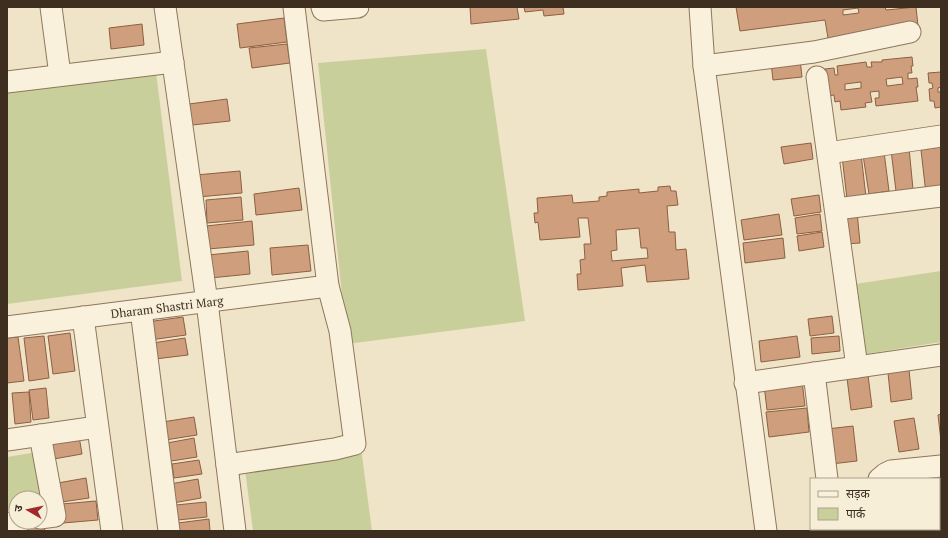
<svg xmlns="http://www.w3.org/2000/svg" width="948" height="538" font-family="'PT Serif','Noto Sans Devanagari',serif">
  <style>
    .green { fill: #c9cf9b }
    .building { fill: #cf9f7d; stroke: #8d5f41; fill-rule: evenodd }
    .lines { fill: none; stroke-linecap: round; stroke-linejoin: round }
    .minor-casing { stroke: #8d765c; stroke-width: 23 }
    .minor { stroke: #faf1dc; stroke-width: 21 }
    .labels { text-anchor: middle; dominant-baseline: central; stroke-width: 3; stroke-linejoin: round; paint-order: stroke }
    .street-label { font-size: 12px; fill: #3d2e20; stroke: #f7eed8 }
  </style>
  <rect width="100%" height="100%" fill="#f0e4c8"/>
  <!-- green -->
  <g class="green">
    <path d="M486 49 525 321 347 344 318 63Z"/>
    <path d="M156 72 182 281 7 304V91Z"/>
    <path d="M941 271V342L866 354 855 284Z"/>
    <path d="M361 448 372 531H253L245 470Z"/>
    <path d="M37 452 45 505H40V498H16V509L7 510V457Z"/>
  </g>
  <!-- building -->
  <g class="building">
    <path d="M470 7H517L519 19 471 24Z"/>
    <path d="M524 7H563L564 14 544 16 543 10 525 12Z"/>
    <path d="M736 7H885L886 10 916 7 918 26 828 38 825 20 740 31ZM858 8 859 13 843 15V10Z"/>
    <path d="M284 18 287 42 240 48 237 24Z"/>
    <path d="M142 24 144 45 111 49 109 28Z"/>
    <path d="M287 44 290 63 252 68 249 48Z"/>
    <path d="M912 57 913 66H911L912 73H908V79L917 78 918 87H916L918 101 876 106 875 98H879V91L870 92 872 102 865 103 866 107 841 110 840 101 835 102 834 95 828 96 825 69 834 68 835 75H838L837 66 866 62 867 67H872L871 62H882V60ZM902 77 903 84 887 86 886 79ZM861 82V88L845 90V84Z"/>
    <path d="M800 59 802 77 773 80 771 63Z"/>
    <path d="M941 72V87L938 88V92H941V112V107L935 108 934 101H930L929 89 933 88 932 83H929L928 73Z"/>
    <path d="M227 99 230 121 192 125 189 104Z"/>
    <path d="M811 143 813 159 784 164 781 147Z"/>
    <path d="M941 147V192L926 194 921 150Z"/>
    <path d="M909 148 913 189 896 191 891 150Z"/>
    <path d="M884 152 889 191 869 194 863 155Z"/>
    <path d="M861 154 866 197 847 199 842 156Z"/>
    <path d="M240 171 242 193 198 197 196 175Z"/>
    <path d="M670 186 671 191H676L678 205 667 206 669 232H675L676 250 686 249 689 279 647 282 645 265 621 268 623 286 578 290 577 274H581L580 260 585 259 584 244H591L588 218H578L580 237 540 240 538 222 535 223 534 213H538L537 198 572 195 573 203 599 201V197L607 196V192L639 189V193L658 191V187ZM639 228 641 248H647L648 258 612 261 611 251 617 250 616 230Z"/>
    <path d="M299 188 302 210 256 215 254 194Z"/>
    <path d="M819 195 821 212 794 216 791 199Z"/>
    <path d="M241 197 243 220 207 223 206 200Z"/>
    <path d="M857 212 860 243 845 244 842 214Z"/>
    <path d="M779 214 782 235 744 240 741 220Z"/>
    <path d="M820 214 822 231 797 234 795 218Z"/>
    <path d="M252 221 254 245 208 249 206 226Z"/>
    <path d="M822 232 824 247 799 251 797 236Z"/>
    <path d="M783 238 785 258 745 263 743 243Z"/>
    <path d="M308 245 311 271 272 275 270 248Z"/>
    <path d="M248 251 250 274 210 278 208 255Z"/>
    <path d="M832 316 834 333 810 336 808 319Z"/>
    <path d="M183 317 186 335 150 340 147 322Z"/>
    <path d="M70 333 75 371 53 374 48 336Z"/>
    <path d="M44 336 49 378 29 381 24 338Z"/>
    <path d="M797 336 800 357 761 362 759 341Z"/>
    <path d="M839 336 840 351 812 354 811 338Z"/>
    <path d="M18 337 24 381 7 383V338Z"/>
    <path d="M185 338 188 355 155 359 153 343Z"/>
    <path d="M909 370 912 399 891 402 888 373Z"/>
    <path d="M868 375 872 407 851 410 847 378Z"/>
    <path d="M802 381 805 406 767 410 764 385Z"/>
    <path d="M46 388 49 418 33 420 29 390Z"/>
    <path d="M29 392 31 422 15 424 12 393Z"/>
    <path d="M807 408 809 432 769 437 766 412Z"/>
    <path d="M941 414V441L938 415Z"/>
    <path d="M194 417 197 435 159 441 156 423Z"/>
    <path d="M914 418 919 449 899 452 894 421Z"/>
    <path d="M853 426 857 461 831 464 827 429Z"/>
    <path d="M79 436 82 454 48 460 45 442Z"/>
    <path d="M194 438 197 457 165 462 162 444Z"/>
    <path d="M199 460 202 474 174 478 172 464Z"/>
    <path d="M86 478 89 498 55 503 52 484Z"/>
    <path d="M198 479 201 498 173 503 170 484Z"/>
    <path d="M96 501 98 520 63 523 62 504Z"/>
    <path d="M206 502 207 517 178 520 176 505Z"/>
    <path d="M209 519 210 531H171L170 524Z"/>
    <path d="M43 524 45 531H9L8 530Z"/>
  </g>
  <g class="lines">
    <!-- minor casing -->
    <g class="minor-casing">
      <g id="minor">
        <path d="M51 7 60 75"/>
        <path d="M165 7 207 302 235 531"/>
        <path d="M322 7 323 10 358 7"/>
        <path d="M700 7 704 66 766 531"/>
        <path d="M704 66 814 52 910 32"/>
        <path d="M817 77 857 367"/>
        <path d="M7 82 173 62"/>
        <path d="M828 153 941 136"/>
        <path d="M836 209 941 196"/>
        <path d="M141 310 169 531"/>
        <path d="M83 317 112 531"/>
        <path d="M7 327 328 286"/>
        <path d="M814 373 827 479"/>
        <path d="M745 383 941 355"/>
        <path d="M7 440 97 427"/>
        <path d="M227 465 335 449 355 444 340 331 328 286 294 7"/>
        <path d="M879 479 885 474 891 471 941 466"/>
        <path d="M40 518 55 516 40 435"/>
        <path d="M7 524 20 522"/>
        <path d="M833 529V531"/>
        <path d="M882 529V531"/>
      </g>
    </g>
    <!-- minor -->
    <use href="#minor" class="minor"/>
  </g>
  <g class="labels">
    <!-- street labels -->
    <g class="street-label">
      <text transform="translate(167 307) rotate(-7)">Dharam Shastri Marg</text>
    </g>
  </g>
  <!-- border -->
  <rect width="948" height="538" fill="none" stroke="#3d2e20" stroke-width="16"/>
  <!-- legend -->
  <rect x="810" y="478" width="130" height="52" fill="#f7eed8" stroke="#ada18e"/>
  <rect x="818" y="491" width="20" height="6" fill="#faf1dc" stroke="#ada18e"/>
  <text x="846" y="498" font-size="12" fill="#3d2e20">सड़क</text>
  <rect x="818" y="508" width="20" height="12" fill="#c9cf9b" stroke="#ada18e"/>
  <text x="846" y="518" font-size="12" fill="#3d2e20">पार्क</text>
  <!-- north arrow -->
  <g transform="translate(28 510) rotate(279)"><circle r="19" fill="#f7eed8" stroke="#ada18e"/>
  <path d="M0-3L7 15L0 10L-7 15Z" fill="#9e2a2b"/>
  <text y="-6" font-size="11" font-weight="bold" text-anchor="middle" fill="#3d2e20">उ</text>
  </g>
</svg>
